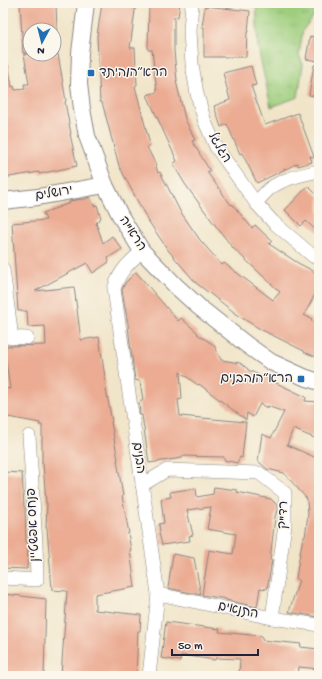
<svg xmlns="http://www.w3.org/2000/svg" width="322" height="679" font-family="'Gochi Hand','Playpen Sans Hebrew',sans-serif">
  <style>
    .grass { fill: url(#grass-tufts); stroke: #60785c }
    .building { fill: #ebac93 }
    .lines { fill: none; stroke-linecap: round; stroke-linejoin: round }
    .minor-casing { stroke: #8a8482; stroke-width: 14 }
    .tertiary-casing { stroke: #8a8482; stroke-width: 18 }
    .minor { stroke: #fff; stroke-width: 13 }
    .tertiary { stroke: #fff; stroke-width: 16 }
    .poi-dot { fill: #1f6fb2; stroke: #fbf7ec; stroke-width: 1.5 }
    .labels { text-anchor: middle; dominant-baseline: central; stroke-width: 3; stroke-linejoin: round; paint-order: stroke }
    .poi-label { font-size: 13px; fill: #22223b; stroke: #fbf7ec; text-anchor: start }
    .street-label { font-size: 13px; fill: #22223b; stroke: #fbf7ec }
  </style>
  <defs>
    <pattern id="grass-tufts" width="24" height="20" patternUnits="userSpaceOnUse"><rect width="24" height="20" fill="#9ece7d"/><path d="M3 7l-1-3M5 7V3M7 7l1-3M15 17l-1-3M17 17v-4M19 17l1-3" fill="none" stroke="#88b16d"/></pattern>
  </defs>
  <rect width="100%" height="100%" fill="#fbf7ec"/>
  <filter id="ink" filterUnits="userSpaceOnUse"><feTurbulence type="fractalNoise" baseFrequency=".025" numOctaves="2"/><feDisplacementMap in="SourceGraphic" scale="8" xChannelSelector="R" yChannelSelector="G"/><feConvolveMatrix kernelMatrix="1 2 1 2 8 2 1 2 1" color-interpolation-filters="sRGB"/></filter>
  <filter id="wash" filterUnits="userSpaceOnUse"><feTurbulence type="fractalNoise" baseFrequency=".012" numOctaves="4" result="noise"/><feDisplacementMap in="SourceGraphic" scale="16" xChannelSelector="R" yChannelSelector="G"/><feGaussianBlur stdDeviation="0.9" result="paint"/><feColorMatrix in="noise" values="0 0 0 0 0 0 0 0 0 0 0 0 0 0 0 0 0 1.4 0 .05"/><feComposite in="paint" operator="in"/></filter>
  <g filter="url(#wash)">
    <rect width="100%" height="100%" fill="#f1e5c9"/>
    <!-- grass -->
    <path class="grass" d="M256 3H319V8L316 13 303 30 299 55 303 64 298 97 271 107 258 48Z"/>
    <g id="blocks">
      <!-- building -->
      <g class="building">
        <path d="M20 3H56L57 30H30V53H23Z"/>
        <path d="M102 3H136L130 48H135L137 85 135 86 150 145 147 147 155 163 158 173 160 172 180 211 200 240 222 265 224 263 273 300 280 292 233 248 212 221 185 184 173 164 177 161 147 95 157 92 152 50H148L149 3H180L178 17H174V51L177 81H176L185 119 195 140 192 141 210 171 207 172 231 205 232 204 252 228 255 225 272 241 269 244 298 263 319 274V287L304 315 312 319 311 321 319 324V358L304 352V351L260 329 234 313V312L196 283 168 250 147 219 119 166 102 102H100L97 36Z"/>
        <path d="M205 6 250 11 248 32H247L246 57H204V27H202Z"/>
        <path d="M310 36 319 38V61L306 59Z"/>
        <path d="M24 54H58L66 101 65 102 71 134H70L77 166 39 174V172L3 178V65L8 64 12 87 14 86 15 90 25 89 24 84H29Z"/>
        <path d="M314 65H319V97L309 95Z"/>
        <path d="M251 66 256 85 251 86 265 125 298 113 314 157 310 156 312 162 298 166V163L257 183 242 153 240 154 227 124 221 127 214 106 230 100 223 73Z"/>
        <path d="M308 186 319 197V233L306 221 301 226 285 210Z"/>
        <path d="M90 197 94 206 97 205 101 218 96 223 103 243 112 236 122 249 108 258 109 262 93 273 87 263 35 291 74 287 81 340 99 337 106 384H105L112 422H111L118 460H117L123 496H122L129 533H128L131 550H130L135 587 95 594V610L141 615 140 631H138L136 676H61L67 591 52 590 47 528H46L47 503H46L43 463H42V425H39L40 423 3 416V388L10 389 4 346 46 345 45 326 28 327 27 311H18L12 223 46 220 43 213 70 203 69 201H70L82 199V200Z"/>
        <path d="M136 272 178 321 181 318 198 333 197 334 214 345 221 360 240 363 248 369V370L285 387 306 397 305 401 319 402V440L293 429 287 445 319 459V617L289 612 299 580 296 579 298 565 303 537H305L308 514 307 499 284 473 267 469 258 461 262 434 271 438 284 412 267 406V408L260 404 253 417 247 413 246 420 199 384 198 385 180 372 182 399 178 400 180 416 246 422 242 458 240 457 237 463 224 460V457L182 456V458L149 463 142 415H140L139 403 143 400 140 381 135 380 130 343 128 324 122 290 125 283Z"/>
        <path d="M3 472 22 473 24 507H25L26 542H28V544L27 569 3 568Z"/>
        <path d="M214 487 237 490V492L271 499 277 505V510L275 517 270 560H272L267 589 260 588 257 607 226 600V599L202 595 209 550 233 554 236 534 207 529 211 507 187 510 193 535 189 536 190 541 162 545 159 533 160 532 159 524 164 523 161 499 171 497 170 492 196 488 197 497 213 494Z"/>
        <path d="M173 554 194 558 201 595 168 588Z"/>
        <path d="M4 594 46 599 44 676H4L3 631Z"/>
        <path d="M166 622 220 629 219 632 262 636V640L301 644 300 647 319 649V669L299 667 298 676H239L240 659 216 658 215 660 181 655 180 661 161 658Z"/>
      </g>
    </g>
  </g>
  <g filter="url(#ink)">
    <use href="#blocks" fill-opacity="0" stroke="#8a8482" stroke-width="1"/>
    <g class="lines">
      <!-- minor casing -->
      <g class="minor-casing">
        <g id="minor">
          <path d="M192 3 190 31 192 64 197 94 205 122 216 147 256 203 273 222 313 256 319 259"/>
          <path d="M256 203C260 198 265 193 269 189 284 178 302 175 319 171"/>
          <path d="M142 251C129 263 119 271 114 289L158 594 149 676"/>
          <path d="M3 269 12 338"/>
          <path d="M5 337 27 338"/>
          <path d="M142 485 167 470 259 473 285 493V525L272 618"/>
          <path d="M3 578 37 580 36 544 29 436"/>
          <path d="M158 594 272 618 319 625"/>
        </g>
      </g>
      <!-- tertiary casing -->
      <g class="tertiary-casing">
        <g id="tertiary">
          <path d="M86 3 80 53 79 84 82 109 87 136 105 185 121 217 142 251 177 287 199 307 247 345 271 362 304 377 319 382"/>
          <path d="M3 201 38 197 105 185"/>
        </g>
      </g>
      <!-- minor -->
      <use href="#minor" class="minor"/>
      <!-- tertiary -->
      <use href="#tertiary" class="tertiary"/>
    </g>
  </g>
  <!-- markers -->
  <g class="poi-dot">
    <rect x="87" y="69" width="8" height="8" rx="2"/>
    <rect x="297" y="375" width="8" height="8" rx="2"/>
  </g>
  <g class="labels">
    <!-- poi labels -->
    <g class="poi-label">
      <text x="99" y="73">הרא״ה/היתד</text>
      <text x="293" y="379" text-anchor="end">הרא״ה/הבנים</text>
    </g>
    <!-- street labels -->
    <g class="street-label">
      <text transform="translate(219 148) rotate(60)">הגלגל</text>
      <text transform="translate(54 194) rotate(-10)">ירושלים</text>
      <text transform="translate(132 234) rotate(57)">הרא"ה</text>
      <text transform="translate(138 458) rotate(82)">הבנים</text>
      <text transform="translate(284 515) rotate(-87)">רד"ק</text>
      <text transform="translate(34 525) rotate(-93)">פנחס אפשטיין</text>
      <text transform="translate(238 611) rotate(12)">התנאים</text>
    </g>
  </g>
  <!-- margin -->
  <rect width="322" height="679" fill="none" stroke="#fbf7ec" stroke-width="16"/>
  <!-- north arrow -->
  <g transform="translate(42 42) rotate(187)"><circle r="19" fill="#fbf7ec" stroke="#a4a2a5"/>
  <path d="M0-3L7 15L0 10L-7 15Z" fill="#1f6fb2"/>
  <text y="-6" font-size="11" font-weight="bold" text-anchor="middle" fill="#22223b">N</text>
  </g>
  <!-- scale -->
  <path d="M172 649v6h86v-6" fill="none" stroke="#22223b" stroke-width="2"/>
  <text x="178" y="649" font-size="12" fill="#22223b" stroke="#fbf7ec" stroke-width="3" paint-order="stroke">50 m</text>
</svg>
